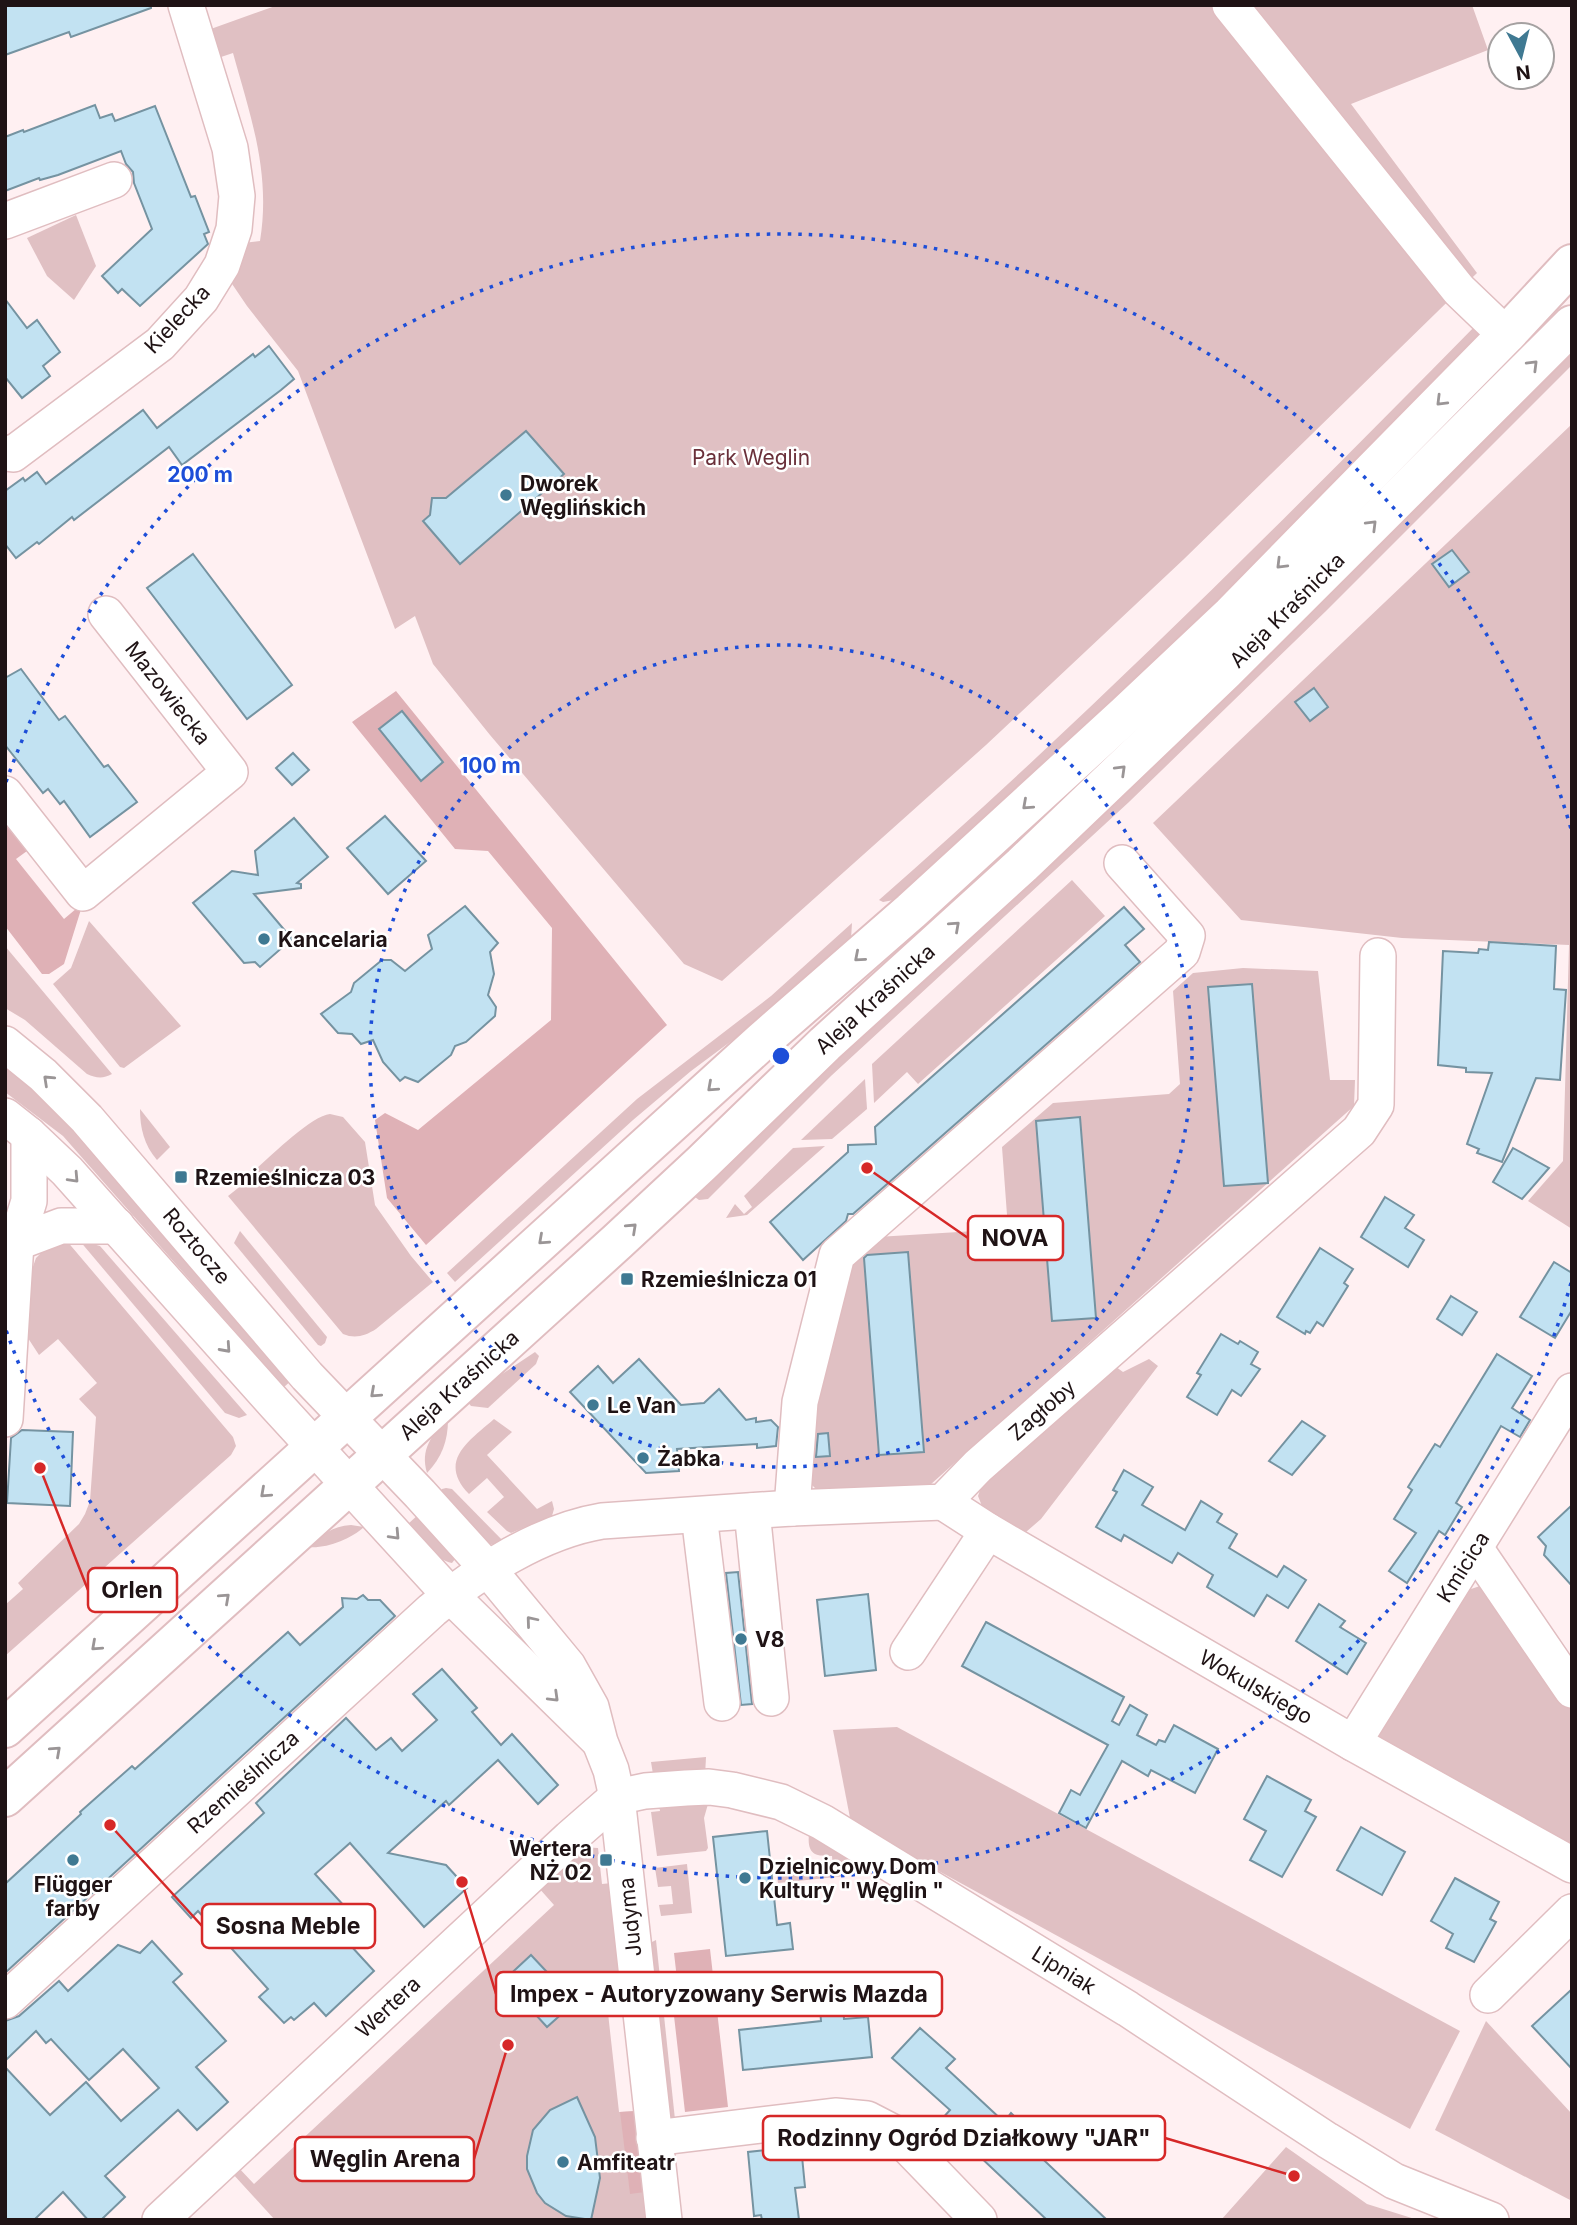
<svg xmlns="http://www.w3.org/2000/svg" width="1577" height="2225" font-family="Inter,sans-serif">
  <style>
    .green { fill: #e0c0c3 }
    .forest { fill: #dfb1b6 }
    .building { fill: #c2e2f2; stroke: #7593a1; stroke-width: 2 }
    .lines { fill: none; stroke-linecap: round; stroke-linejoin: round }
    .minor-casing { stroke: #e0bdc0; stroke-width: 38 }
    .major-casing { stroke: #e0bdc0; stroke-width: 42 }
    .minor { stroke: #fff; stroke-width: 35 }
    .major { stroke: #fff; stroke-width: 38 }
    .oneway { stroke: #9a9596 }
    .ring { fill: none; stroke: #1d4ed8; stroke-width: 3.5; stroke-dasharray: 3.5 7 }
    .poi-dot { fill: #3f7992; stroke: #fff; stroke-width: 2.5 }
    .labels { text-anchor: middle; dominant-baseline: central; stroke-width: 5; stroke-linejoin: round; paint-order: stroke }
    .street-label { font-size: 21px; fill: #1f1315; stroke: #fff }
    .park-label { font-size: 21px; fill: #6a303a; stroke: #fff }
    .poi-label { font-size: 21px; font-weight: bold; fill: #1f1315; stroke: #fff; text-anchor: start }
    .centre { fill: #1d4ed8; stroke: #fff; stroke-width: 3.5 }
    .ring-label { font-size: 21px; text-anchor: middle; font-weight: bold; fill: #1d4ed8; stroke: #fff; stroke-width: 5; stroke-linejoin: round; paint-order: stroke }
    .leader { fill: none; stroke: #d62828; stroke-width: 2.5 }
    .callout-dot { fill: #d62828; stroke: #fff; stroke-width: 2.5 }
    .callout { fill: #fff; stroke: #d62828; stroke-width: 2.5 }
    .callout-label { font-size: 23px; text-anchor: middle; font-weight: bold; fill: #1f1315 }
  </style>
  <rect width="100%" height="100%" fill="#fff0f2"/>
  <!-- green -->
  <g class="green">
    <path d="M278 5H1472L1488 50 1351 104 1477 273 1184 559 986 745 722 981 684 964 490 735 433 664 415 616 395 629 298 371 247 306 226 275 243 243 260 241C271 173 251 118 233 53L215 59 208 30Z"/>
    <path d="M76 215 96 266 74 300 47 276 27 238Z"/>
    <path d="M1479 322 1480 337 1227 594 899 899 883 902 879 900C1088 717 1284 520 1479 322Z"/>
    <path d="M1572 346V365L1326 611 1129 802 831 1076 708 1199 699 1200 695 1197Z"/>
    <path d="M1572 424V1229L1528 1201 1563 1161 1569 945 1402 938 1241 920 1153 823Z"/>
    <path d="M1072 880 1105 916 918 1084 907 1072 874 1103 872 1064Z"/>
    <path d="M89 921 181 1026 124 1068 120 1067 53 984 71 968Z"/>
    <path d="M852 923 851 939 761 1019 691 1071 633 1120 455 1282 447 1273 637 1099 771 996Z"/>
    <path d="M5 946 112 1074C103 1079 96 1078 87 1074L25 1020 5 1008Z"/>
    <path d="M1243 968 1318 971 1330 1080H1355L1354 1106 930 1485 821 1494 806 1479 809 1421 850 1263 877 1237 991 1230 1007 1215 1002 1147 1053 1103 1169 1094 1180 1084 1173 991 1193 973Z"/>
    <path d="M5 1066 35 1092 93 1152 292 1380 284 1387 63 1136 5 1092Z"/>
    <path d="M865 1079 867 1109 832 1139 801 1140Z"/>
    <path d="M140 1109 170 1147 157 1160C144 1145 140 1128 140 1109Z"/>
    <path d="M330 1114 343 1117 365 1142 375 1205 411 1256 433 1282 376 1329C365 1336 355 1339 343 1334L228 1196 247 1181 248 1176C266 1161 310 1116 330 1114Z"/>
    <path d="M825 1146 747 1215 726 1218 735 1204 744 1214 752 1207 744 1196 793 1148Z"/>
    <path d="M240 1231 327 1337 325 1343 321 1346 318 1345 234 1243Z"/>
    <path d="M66 1240 233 1437 236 1446 231 1455 5 1656V1605L23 1589 18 1583 79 1524 85 1514 90 1501 96 1417 79 1399 97 1383 58 1339 39 1355 26 1335 29 1278 36 1258 49 1245Z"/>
    <path d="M79 1240 100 1246 247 1415 239 1418 225 1413Z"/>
    <path d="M535 1352 539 1356 536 1364 488 1408 471 1406 466 1400 475 1392Z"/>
    <path d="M1149 1359 1158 1366 1041 1519 1026 1532 984 1511 978 1496 985 1475 1112 1364 1123 1372Z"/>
    <path d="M448 1419C448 1441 442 1457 427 1473 420 1450 431 1435 448 1419Z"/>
    <path d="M494 1419 512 1432 487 1455 537 1509 552 1501 554 1509 552 1516 511 1533 507 1531 487 1512 504 1497 487 1478 469 1494C437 1461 469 1441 494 1419Z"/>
    <path d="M446 1488 452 1489 506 1544 494 1545 485 1543 437 1495 442 1489Z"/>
    <path d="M419 1514 452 1552 455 1559 452 1563C435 1560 420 1537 408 1524Z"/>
    <path d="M351 1525 364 1527C351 1539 326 1549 308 1547 322 1535 332 1526 351 1525Z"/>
    <path d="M1480 1586 1495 1591 1572 1706V1850L1378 1743V1733L1468 1590Z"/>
    <path d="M897 1727 1460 2031 1410 2129 851 1823 833 1730Z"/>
    <path d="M706 1757 705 1776 654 1780 651 1762Z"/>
    <path d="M710 1797 704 1818 708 1848 706 1851 657 1856 651 1812 660 1811 658 1800Z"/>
    <path d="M809 1834 874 1873 778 1883 777 1876 833 1870 832 1856C814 1857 807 1853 809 1834Z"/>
    <path d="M580 1847 598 1848 602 1884 612 1883 624 2001 607 2004 619 2112 637 2111 648 2220H275L232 2173 237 2166 254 2184 554 1905 538 1887Z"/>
    <path d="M687 1864 692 1913 661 1916 659 1905 673 1904 671 1886 658 1887 655 1868Z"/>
    <path d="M656 1940 676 2129 668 2126 648 1944Z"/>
    <path d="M1486 2021 1572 2114V2201L1435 2130Z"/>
    <path d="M1286 2147 1367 2204 1418 2220H1221Z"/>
  </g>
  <!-- forest -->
  <g class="forest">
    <path d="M396 691 667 1025 426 1245 387 1198 375 1120 385 1113 418 1130 551 1020 552 928 488 851 455 849 352 722Z"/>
    <path d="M5 824 27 851 16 859 64 919 83 903 64 964 49 974H42L5 926Z"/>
    <path d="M710 1949 728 2107 685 2112 670 1981 677 1979 674 1953Z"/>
    <path d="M637 2111 645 2192 630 2194 620 2112Z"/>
  </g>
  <!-- building -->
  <g class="building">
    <path d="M5 5H151V8L71 37 69 32 5 55Z"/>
    <path d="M95 105 100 118 112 114 115 121 155 106 191 197 195 196 209 232 204 234 208 244 140 306 122 289 118 293 102 276 152 229 134 183 133 172 126 164 121 151 58 175 40 180 39 178 5 191V137L23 130 24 132Z"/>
    <path d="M5 299 27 328 37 320 60 352 43 366 50 376 22 398 5 377Z"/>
    <path d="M269 346 294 379 281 390 182 465 169 447 74 520 72 517 39 544 37 542 16 558 5 544V491L23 478 25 481 37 472 46 484 143 410 157 428 253 354 255 357Z"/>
    <path d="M526 431 564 474 460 564 423 521 430 515 432 498H446Z"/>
    <path d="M1452 550 1469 572 1449 587 1432 564Z"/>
    <path d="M193 554 292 685 247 719 147 588Z"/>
    <path d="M21 669 59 720 65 716 104 767 108 765 137 802 90 837 64 801 60 804 48 789 43 793 5 745V678Z"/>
    <path d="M1314 688 1328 707 1310 721 1295 702Z"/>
    <path d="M402 711 443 762 421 781 379 729Z"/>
    <path d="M293 753 309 770 292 785 276 768Z"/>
    <path d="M385 816 426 861 388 894 347 848Z"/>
    <path d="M294 818 328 857 297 883 301 884V888L254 894 292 939 260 967 255 962 244 963 193 903 232 871 258 875 255 851Z"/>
    <path d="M465 906 498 943 490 952 494 974 488 995 496 1007 495 1016 466 1042 455 1046 451 1055 418 1082 405 1077 400 1081 383 1062 373 1040 361 1044 352 1034 338 1033 321 1014 351 992 354 983 382 960H391L405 971 432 949 428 935Z"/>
    <path d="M1124 907 1144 929 1125 945 1140 962 853 1214H848L846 1221 803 1260 770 1222 848 1152V1145L876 1144 875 1127Z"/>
    <path d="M1489 942 1556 946 1554 989 1566 990 1560 1080 1536 1078 1502 1162 1477 1153 1479 1149 1467 1144 1492 1073 1466 1072V1068L1438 1065 1443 951 1478 953 1479 949 1488 950Z"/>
    <path d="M1252 984 1268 1183 1224 1186 1208 987Z"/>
    <path d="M1080 1117 1096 1318 1052 1321 1036 1121Z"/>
    <path d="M1513 1148 1549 1168 1522 1199 1493 1182Z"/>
    <path d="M1385 1197 1414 1215 1405 1228 1424 1240 1408 1267 1361 1237Z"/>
    <path d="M1320 1248 1353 1269 1344 1283 1348 1286 1323 1326 1317 1322 1310 1333 1306 1331 1305 1334 1277 1317Z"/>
    <path d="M908 1252 924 1452 879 1455 864 1258 867 1255Z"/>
    <path d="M1554 1262 1572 1273V1310L1555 1338 1520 1317Z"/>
    <path d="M1451 1296 1477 1312 1462 1335 1437 1319Z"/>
    <path d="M1221 1334 1238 1344 1240 1341 1258 1352 1251 1364 1260 1369 1241 1396 1232 1390 1217 1415 1187 1397 1201 1375 1197 1373Z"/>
    <path d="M1497 1354 1532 1376 1512 1408 1530 1420 1520 1437 1501 1426 1456 1503 1462 1507 1445 1535 1439 1531 1407 1583 1389 1571 1416 1533 1394 1519 1412 1490 1408 1487 1435 1444 1440 1447Z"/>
    <path d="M639 1359 681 1405 704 1403 719 1389 746 1420 756 1418V1422L771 1420 778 1427 776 1446 757 1448V1444L677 1449 679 1471 646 1473 570 1392 598 1366 613 1383Z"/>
    <path d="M1302 1421 1325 1436 1292 1475 1269 1461Z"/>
    <path d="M22 1430 73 1432 70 1506 7 1503 11 1438Z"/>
    <path d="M828 1433 830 1456 816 1457 818 1434Z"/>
    <path d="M1124 1470 1153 1487 1142 1505 1185 1530 1201 1501 1222 1514 1217 1522 1237 1534 1229 1548 1277 1577 1284 1566 1306 1580 1288 1608 1267 1595 1254 1616 1207 1587 1213 1575 1178 1553 1172 1563 1124 1535 1121 1541 1096 1527 1117 1492 1113 1490Z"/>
    <path d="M1572 1505V1586L1544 1555 1546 1546 1538 1537Z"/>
    <path d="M738 1572 752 1704 741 1705 726 1573Z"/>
    <path d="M868 1594 876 1670 825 1676 817 1600Z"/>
    <path d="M363 1595 368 1600H380L395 1616 5 1973V1884L81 1814 80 1812 132 1766 135 1769 288 1632 300 1645 343 1607 342 1598 357 1599Z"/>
    <path d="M1319 1604 1345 1621 1340 1627 1366 1643 1347 1674 1296 1641Z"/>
    <path d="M986 1622 1124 1697 1112 1721 1119 1725 1130 1705 1147 1715 1137 1735 1156 1745 1159 1740 1165 1742 1174 1725 1218 1749 1195 1793 1151 1770 1148 1776 1122 1761 1086 1828 1059 1813 1071 1790 1080 1795 1108 1745 962 1666Z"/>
    <path d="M442 1669 477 1708 472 1712 501 1745 512 1734 558 1785 538 1804 498 1760 449 1805 446 1801 388 1853 446 1865 467 1888 424 1927 350 1843 315 1874 356 1919 340 1934 374 1971 326 2016 314 2003 294 2020 291 2017 284 2023 259 1997 268 1989 198 1911 191 1918 172 1897 264 1813 256 1803 346 1718 376 1750 391 1738 402 1751 437 1720 413 1694Z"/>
    <path d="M1267 1776 1311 1800 1305 1811 1316 1817 1282 1877 1250 1860 1266 1831 1244 1819Z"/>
    <path d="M1361 1827 1405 1852 1382 1895 1337 1870Z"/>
    <path d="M767 1831 777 1925 790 1923 793 1949 726 1956 713 1837Z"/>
    <path d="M1455 1878 1499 1902 1490 1919 1496 1922 1474 1962 1446 1948 1453 1934 1431 1921Z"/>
    <path d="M152 1941 182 1974 173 1982 226 2041 196 2067 228 2102 197 2130 178 2110 105 2176 125 2197 101 2220H88L63 2192 34 2220H5V2067L50 2115 86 2082 121 2121 159 2088 123 2049 89 2080 51 2039 46 2043 36 2031 5 2061V2021L19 2016 59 1981 68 1991 118 1945 140 1953Z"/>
    <path d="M531 1955 575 2002 547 2027 504 1980Z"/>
    <path d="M1572 1989V2069L1532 2026Z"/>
    <path d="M843 2006 844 2019 868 2017 872 2057 743 2070 739 2030 821 2021 820 2009Z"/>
    <path d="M920 2028 955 2059 946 2068 1004 2122 1011 2113 1037 2139 1030 2147 1107 2220H1047L941 2120 950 2110 892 2058Z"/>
    <path d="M577 2097 595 2137 600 2178 591 2220 566 2216 545 2203 537 2193 527 2169V2156L533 2130 550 2110Z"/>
    <path d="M801 2146 805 2187 795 2188 799 2220H762L761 2215 754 2216 748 2152Z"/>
  </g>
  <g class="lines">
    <!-- minor casing -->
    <g class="minor-casing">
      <g id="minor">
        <path d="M1230 5 1459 290 1506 335"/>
        <path d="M5 221 114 180"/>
        <path d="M5 453 13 454 160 344 201 299 222 265 234 229 237 196 230 148 186 5"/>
        <path d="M5 794 83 893 230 772 106 614"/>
        <path d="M5 1044 43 1075 87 1119 307 1376 420 1494 487 1568 568 1666 591 1707 600 1742 611 1770 617 1797 664 2220"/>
        <path d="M5 1116 29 1135 67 1171 276 1405 450 1595 598 1740"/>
        <path d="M29 1135V1201L16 1243 61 1226H117"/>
        <path d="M5 1242 16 1243 5 1419"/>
        <path d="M943 1502 988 1531 1353 1743 1572 1865"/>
        <path d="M792 1508 800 1402 837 1255 1182 952 1187 936 1122 863"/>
        <path d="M752 1511 771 1698"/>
        <path d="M699 1515 722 1703"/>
        <path d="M1475 1548 1572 1690"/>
        <path d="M908 1652 988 1531"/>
        <path d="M1353 1743 1572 1391"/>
        <path d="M1488 1995 1572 1912"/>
        <path d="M5 2001 432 1610C478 1571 542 1531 602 1521L792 1508 943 1502 978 1466 1359 1131 1376 1105 1378 956"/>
        <path d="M654 2138 835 2116 867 2119 896 2134 979 2220"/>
        <path d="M160 2220 570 1838 617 1797 645 1791 686 1788 709 1787 732 1790 781 1802 822 1822 1128 2009 1327 2140 1394 2181 1491 2220"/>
      </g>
    </g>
    <!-- major casing -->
    <g class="major-casing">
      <g id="major">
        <path d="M5 1728 762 1041 911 911 1126 714 1231 615 1324 520 1506 335 1572 264"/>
        <path d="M5 1797 618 1241 701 1164 825 1044 1022 865 1225 671 1572 325"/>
      </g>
    </g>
    <!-- minor -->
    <use href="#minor" class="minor"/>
    <!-- major -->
    <use href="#major" class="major"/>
  </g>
  <!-- one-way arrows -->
  <defs><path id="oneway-chevron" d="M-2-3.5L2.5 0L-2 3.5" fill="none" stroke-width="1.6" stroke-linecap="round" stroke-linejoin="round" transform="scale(1.75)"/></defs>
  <g class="oneway">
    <use href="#oneway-chevron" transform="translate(1533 365) rotate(-45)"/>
    <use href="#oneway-chevron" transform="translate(1441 401) rotate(135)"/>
    <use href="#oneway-chevron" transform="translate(1372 525) rotate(-45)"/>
    <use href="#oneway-chevron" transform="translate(1281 564) rotate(135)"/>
    <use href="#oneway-chevron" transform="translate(1121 770) rotate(-44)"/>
    <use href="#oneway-chevron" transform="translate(1027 805) rotate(138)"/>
    <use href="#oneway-chevron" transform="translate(955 926) rotate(-42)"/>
    <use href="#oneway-chevron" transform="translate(859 957) rotate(139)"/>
    <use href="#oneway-chevron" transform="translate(48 1080) rotate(-137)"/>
    <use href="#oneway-chevron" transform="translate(712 1087) rotate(138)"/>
    <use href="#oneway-chevron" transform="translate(74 1178) rotate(47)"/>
    <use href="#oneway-chevron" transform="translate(632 1228) rotate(-43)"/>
    <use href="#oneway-chevron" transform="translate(543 1240) rotate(138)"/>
    <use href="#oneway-chevron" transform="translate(226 1348) rotate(48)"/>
    <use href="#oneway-chevron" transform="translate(375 1393) rotate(138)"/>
    <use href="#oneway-chevron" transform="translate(265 1493) rotate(138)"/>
    <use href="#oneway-chevron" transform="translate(395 1535) rotate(47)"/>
    <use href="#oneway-chevron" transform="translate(225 1598) rotate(-42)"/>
    <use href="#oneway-chevron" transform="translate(531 1621) rotate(-130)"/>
    <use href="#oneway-chevron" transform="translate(96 1646) rotate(138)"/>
    <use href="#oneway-chevron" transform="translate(554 1697) rotate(44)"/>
    <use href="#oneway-chevron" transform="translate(56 1751) rotate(-42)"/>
  </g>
  <!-- distance rings -->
  <g class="ring">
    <circle cx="781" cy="1056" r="411"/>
    <path d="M1571 1283A822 822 0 0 1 6 1330M6 782A822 822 0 0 1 1571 829"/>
  </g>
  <!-- markers -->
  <g class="poi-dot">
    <circle cx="506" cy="495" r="7"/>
    <circle cx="264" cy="939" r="7"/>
    <rect x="174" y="1170" width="14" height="14" rx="3.5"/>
    <rect x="620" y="1272" width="14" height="14" rx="3.5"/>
    <circle cx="593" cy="1405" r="7"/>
    <circle cx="643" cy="1458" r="7"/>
    <circle cx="741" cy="1639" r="7"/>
    <circle cx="73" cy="1860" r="7"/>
    <rect x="599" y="1853" width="14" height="14" rx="3.5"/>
    <circle cx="745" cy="1878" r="7"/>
    <circle cx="563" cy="2162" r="7"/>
  </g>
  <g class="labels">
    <!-- street labels -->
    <g class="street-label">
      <text transform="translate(177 319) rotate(-47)">Kielecka</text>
      <text transform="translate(1287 610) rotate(-45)">Aleja Kraśnicka</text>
      <text transform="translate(168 693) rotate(52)">Mazowiecka</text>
      <text transform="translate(875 999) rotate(-42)">Aleja Kraśnicka</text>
      <text transform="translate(197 1246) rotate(50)">Roztocze</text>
      <text transform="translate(459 1385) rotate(-42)">Aleja Kraśnicka</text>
      <text transform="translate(1042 1410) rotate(-41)">Zagłoby</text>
      <text transform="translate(1463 1567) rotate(-58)">Kmicica</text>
      <text transform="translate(1256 1687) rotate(30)">Wokulskiego</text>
      <text transform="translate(243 1782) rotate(-42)">Rzemieślnicza</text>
      <text transform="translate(630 1917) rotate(-96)">Judyma</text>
      <text transform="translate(1064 1970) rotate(32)">Lipniak</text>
      <text transform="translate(388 2007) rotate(-43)">Wertera</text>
    </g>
    <!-- park labels -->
    <g class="park-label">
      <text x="751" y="457">Park Weglin</text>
    </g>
    <!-- poi labels -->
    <g class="poi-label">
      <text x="520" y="483">Dworek<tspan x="520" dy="24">Węglińskich</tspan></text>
      <text x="278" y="939">Kancelaria</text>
      <text x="195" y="1177">Rzemieślnicza 03</text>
      <text x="641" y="1279">Rzemieślnicza 01</text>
      <text x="607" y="1405">Le Van</text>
      <text x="657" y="1458">Żabka</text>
      <text x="755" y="1639">V8</text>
      <text x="592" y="1848" text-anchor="end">Wertera<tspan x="592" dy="24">NŻ 02</tspan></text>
      <text x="759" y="1866">Dzielnicowy Dom<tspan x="759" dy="24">Kultury " Węglin "</tspan></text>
      <text x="73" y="1884" text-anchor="middle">Flügger<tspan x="73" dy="24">farby</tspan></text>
      <text x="577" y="2162">Amfiteatr</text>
    </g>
  </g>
  <circle cx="781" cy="1056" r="10" class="centre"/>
  <g class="ring-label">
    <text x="200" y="482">200 m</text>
    <text x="490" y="773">100 m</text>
  </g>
  <!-- callouts -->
  <path class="leader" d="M867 1168L968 1238M40 1468L88 1590M110 1825L202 1926M462 1882L496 1994M1294 2176L1165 2138M508 2045L474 2159"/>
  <g class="callout-dot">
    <circle cx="867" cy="1168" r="7"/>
    <circle cx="40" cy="1468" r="7"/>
    <circle cx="110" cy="1825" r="7"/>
    <circle cx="462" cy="1882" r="7"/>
    <circle cx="1294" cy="2176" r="7"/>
    <circle cx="508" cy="2045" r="7"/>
  </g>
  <g class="callout">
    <rect x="968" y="1216" width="95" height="44" rx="7"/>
    <rect x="88" y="1568" width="89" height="44" rx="7"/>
    <rect x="202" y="1904" width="173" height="44" rx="7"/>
    <rect x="496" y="1972" width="446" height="44" rx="7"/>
    <rect x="763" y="2116" width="402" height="44" rx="7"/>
    <rect x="295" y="2137" width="179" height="44" rx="7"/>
  </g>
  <g class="callout-label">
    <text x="1015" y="1246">NOVA</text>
    <text x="132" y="1598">Orlen</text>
    <text x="288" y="1934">Sosna Meble</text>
    <text x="719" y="2002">Impex - Autoryzowany Serwis Mazda</text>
    <text x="964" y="2146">Rodzinny Ogród Działkowy "JAR"</text>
    <text x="385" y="2167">Węglin Arena</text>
  </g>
  <!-- border -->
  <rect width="1577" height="2225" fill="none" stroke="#1f1315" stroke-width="14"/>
  <!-- north arrow -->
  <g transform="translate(1521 56) rotate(173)"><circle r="33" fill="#ffffff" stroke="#a5a1a1" stroke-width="2"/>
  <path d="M0-5L12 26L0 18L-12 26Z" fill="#3f7992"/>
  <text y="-10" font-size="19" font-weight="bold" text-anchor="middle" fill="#1f1315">N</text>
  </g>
</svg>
